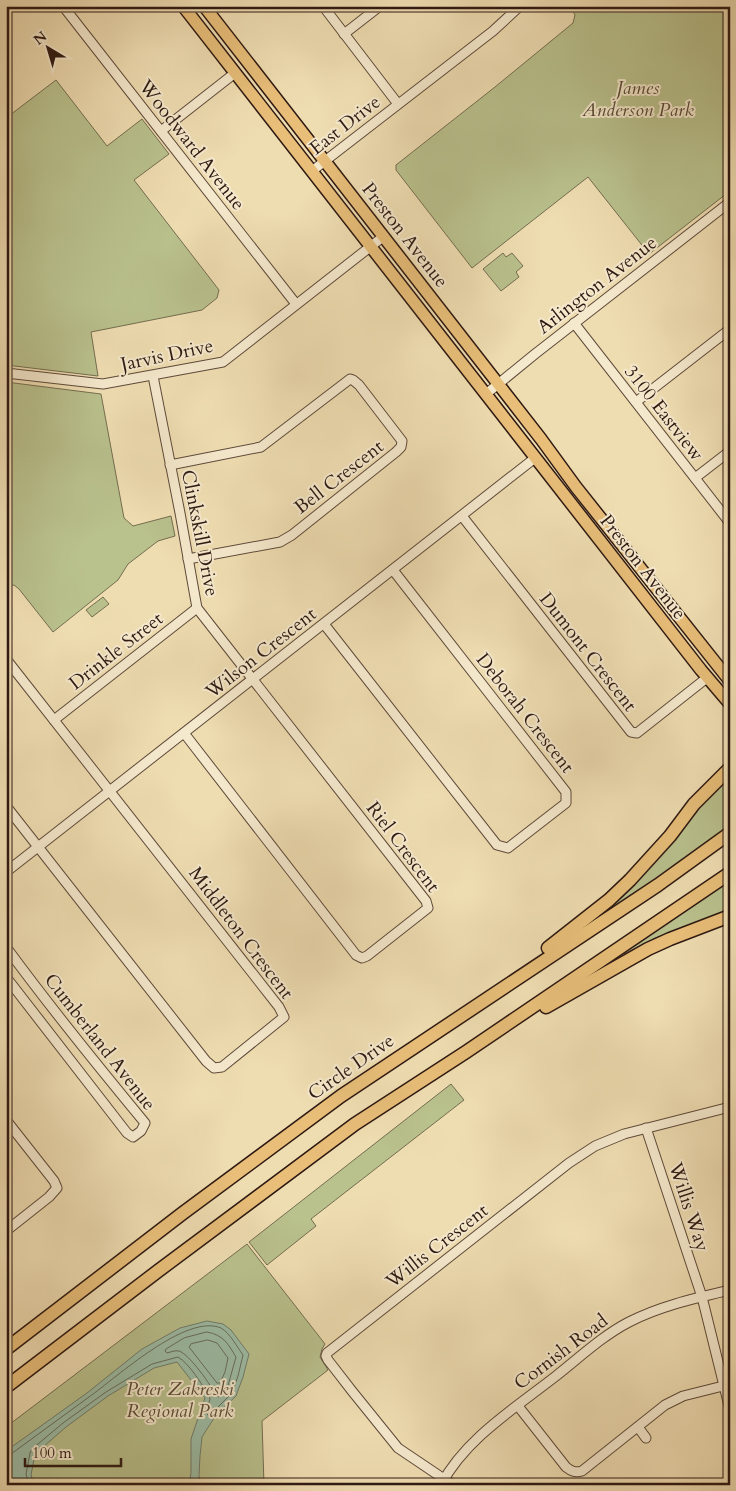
<svg xmlns="http://www.w3.org/2000/svg" width="736" height="1491" font-family="Cardo,serif">
  <style>
    .green { fill: #b9c18d; stroke: #746d50 }
    .water { fill: #9cbda6; stroke: #707b6b }
    .lines { fill: none; stroke-linecap: round; stroke-linejoin: round }
    .shore { stroke: #656b5c; stroke-width: 1 }
    .minor-casing { stroke: #5e4a3a; stroke-width: 11 }
    .major-casing { stroke: #2e1912; stroke-width: 14 }
    .highway-casing { stroke: #2e1912; stroke-width: 15 }
    .minor { stroke: #f5e9cd; stroke-width: 9 }
    .major { stroke: #e8be79; stroke-width: 11 }
    .highway { stroke: #e8be79; stroke-width: 12 }
    .labels { text-anchor: middle; dominant-baseline: central; stroke-width: 4; stroke-linejoin: round; paint-order: stroke }
    .park-label { font-size: 19px; font-style: italic; fill: #584b37; stroke: #f5e9cd }
    .street-label { font-size: 19px; fill: #2e1912; stroke: #f5e9cd }
  </style>
  <rect width="100%" height="100%" fill="#efddb2"/>
  <filter id="stains"><feTurbulence type="fractalNoise" baseFrequency=".004" numOctaves="4"/><feColorMatrix values="0 0 0 0 .2 0 0 0 0 .09 0 0 0 0 .02 0 0 0 .5 -.17"/></filter>
  <radialGradient id="worn" r=".72"><stop offset=".6" stop-color="#630" stop-opacity="0"/><stop offset="1" stop-color="#630" stop-opacity=".3"/></radialGradient>
  <!-- green -->
  <g class="green">
    <path d="M570 6H730V191L649 254 588 177 472 268 396 170V165L495 87 573 23 575 15Z"/>
    <path d="M56 80 107 146 142 119 169 154 134 180 219 290 217 298 202 310 91 332 98 376 6 365V111L10 115Z"/>
    <path d="M503 253 506 257 512 253 523 266 516 272 519 277 501 291 483 269Z"/>
    <path d="M6 382 101 394 124 518 133 526 171 516 175 536 158 541 128 564 118 580 53 632 19 589 14 585 8 586 6 587Z"/>
    <path d="M103 597 109 604 92 617 86 610Z"/>
    <path d="M730 772V827L608 914 588 924Z"/>
    <path d="M730 879V909L655 938 624 954 633 945Z"/>
    <path d="M451 1084 464 1100 311 1219 316 1226 267 1265 249 1242Z"/>
    <path d="M247 1244 325 1344 322 1349 320 1357 328 1370 262 1421 264 1485H6V1427Z"/>
  </g>
  <!-- water -->
  <path class="water" d="M207 1321 223 1324 231 1330 249 1354 243 1377 236 1396 216 1415 202 1437 200 1456 199 1476 201 1485H189L191 1473V1439L205 1398 177 1362 154 1368 108 1396 66 1427 35 1454 31 1475 34 1485H6V1451L87 1393 142 1349 180 1328Z"/>
  <g class="lines">
    <!-- shore -->
    <g class="shore">
      <path d="M207 1332C224 1335 228 1344 236 1357L227 1389 219 1397 216 1396C212 1386 189 1354 179 1351 175 1350 171 1352 167 1353L165 1351 166 1349 184 1338Z"/>
      <path d="M208 1340 217 1343 228 1358 225 1372 220 1383H217L189 1347 191 1344Z"/>
      <path d="M6 1454H11C37 1435 63 1416 89 1397 116 1378 186 1313 221 1328 230 1333 237 1347 243 1355L238 1376 232 1393 209 1416 206 1413 210 1399 209 1395C201 1384 190 1364 178 1357L152 1364 106 1392 63 1423 32 1449 30 1453 26 1474 29 1485"/>
    </g>
    <!-- minor casing -->
    <g class="minor-casing">
      <g id="minor">
        <path d="M63 6 296 304"/>
        <path d="M323 6 398 104"/>
        <path d="M344 34 380 6"/>
        <path d="M161 131 235 73"/>
        <path d="M312 171 493 31 520 6"/>
        <path d="M574 323 730 523"/>
        <path d="M6 373 103 384 223 362 384 236"/>
        <path d="M153 376 180 513 197 608 426 901 428 908 367 956 362 958 356 955 184 733"/>
        <path d="M486 394 535 354 730 202"/>
        <path d="M636 402 730 329"/>
        <path d="M170 465 261 447 350 379 353 380 359 385 402 441 401 447 396 452 292 535 280 542 188 559"/>
        <path d="M695 478 730 451"/>
        <path d="M462 516 631 732 637 733 708 677"/>
        <path d="M324 624 497 845 508 848 566 803V792L393 570"/>
        <path d="M6 659 279 1007 284 1017 222 1067 214 1068 206 1061 6 806"/>
        <path d="M54 720 197 608"/>
        <path d="M6 872 535 458"/>
        <path d="M6 947C50 1007 97 1065 145 1123L141 1131 133 1137 127 1133 6 977"/>
        <path d="M6 1120 54 1181 57 1188 49 1197 6 1231"/>
        <path d="M646 1128 702 1297 730 1410"/>
        <path d="M518 1406 566 1467C571 1471 575 1473 582 1471L665 1405 683 1396 723 1386"/>
        <path d="M638 1427 646 1438"/>
        <path d="M441 1485C465 1439 515 1408 556 1376 579 1358 602 1336 629 1322 660 1306 696 1298 730 1290"/>
        <path d="M453 1485 398 1448 352 1391 328 1360 326 1356 327 1353 569 1163 595 1146 624 1134 730 1107"/>
      </g>
    </g>
    <!-- major casing -->
    <g class="major-casing">
      <g id="major">
        <path d="M183 6 701 670 730 704"/>
        <path d="M204 6 541 439 576 487 730 681"/>
      </g>
    </g>
    <!-- highway casing -->
    <g class="highway-casing">
      <g id="highway">
        <path d="M548 948 609 900 630 880 670 836 694 804 730 768"/>
        <path d="M546 1007 648 949 670 939 730 916"/>
        <path d="M6 1349 183 1213 341 1096 658 885 730 833"/>
        <path d="M6 1387 158 1271 355 1124 466 1052 730 873"/>
      </g>
    </g>
    <!-- minor -->
    <use href="#minor" class="minor"/>
    <!-- major -->
    <use href="#major" class="major"/>
    <!-- highway -->
    <use href="#highway" class="highway"/>
  </g>
  <g class="labels">
    <!-- park labels -->
    <g class="park-label">
      <text x="638" y="88">James<tspan x="638" dy="22">Anderson Park</tspan></text>
      <text x="180" y="1389">Peter Zakreski<tspan x="180" dy="22">Regional Park</tspan></text>
    </g>
    <!-- street labels -->
    <g class="street-label">
      <text transform="translate(345 125) rotate(-38)">East Drive</text>
      <text transform="translate(192 145) rotate(52)">Woodward Avenue</text>
      <text transform="translate(405 235) rotate(52)">Preston Avenue</text>
      <text transform="translate(597 285) rotate(-38)">Arlington Avenue</text>
      <text transform="translate(167 355) rotate(-12)">Jarvis Drive</text>
      <text transform="translate(664 413) rotate(52)">3100 Eastview</text>
      <text transform="translate(339 477) rotate(-38)">Bell Crescent</text>
      <text transform="translate(200 533) rotate(79)">Clinkskill Drive</text>
      <text transform="translate(643 567) rotate(52)">Preston Avenue</text>
      <text transform="translate(116 651) rotate(-38)">Drinkle Street</text>
      <text transform="translate(588 652) rotate(52)">Dumont Crescent</text>
      <text transform="translate(261 653) rotate(-38)">Wilson Crescent</text>
      <text transform="translate(525 713) rotate(52)">Deborah Crescent</text>
      <text transform="translate(403 847) rotate(53)">Riel Crescent</text>
      <text transform="translate(241 933) rotate(53)">Middleton Crescent</text>
      <text transform="translate(100 1042) rotate(52)">Cumberland Avenue</text>
      <text transform="translate(351 1067) rotate(-35)">Circle Drive</text>
      <text transform="translate(689 1207) rotate(72)">Willis Way</text>
      <text transform="translate(437 1246) rotate(-38)">Willis Crescent</text>
      <text transform="translate(561 1352) rotate(-37)">Cornish Road</text>
    </g>
  </g>
  <!-- margin -->
  <rect width="736" height="1491" fill="none" stroke="#efddb2" stroke-width="25"/>
  <rect x="8" y="8" width="721" height="1476" fill="none" stroke="#2e1912" stroke-width="2.5"/>
  <rect x="12" y="12" width="711" height="1466" fill="none" stroke="#2e1912"/>
  <!-- north arrow -->
  <g transform="translate(48 48) rotate(322)" stroke="#f5e9cd" stroke-width="4" paint-order="stroke">
  <path d="M0-4L9 19L0 12L-9 19Z" fill="#2e1912"/>
  <text y="-8" font-size="14" font-weight="bold" text-anchor="middle" fill="#2e1912">N</text>
  </g>
  <!-- scale -->
  <path d="M25 1458v8h96v-8" fill="none" stroke="#2e1912" stroke-width="2.5"/>
  <text x="32" y="1458" font-size="15" fill="#2e1912" stroke="#f5e9cd" stroke-width="4" paint-order="stroke">100 m</text>
  <rect width="100%" height="100%" filter="url(#stains)"/>
  <rect width="100%" height="100%" fill="url(#worn)"/>
</svg>
